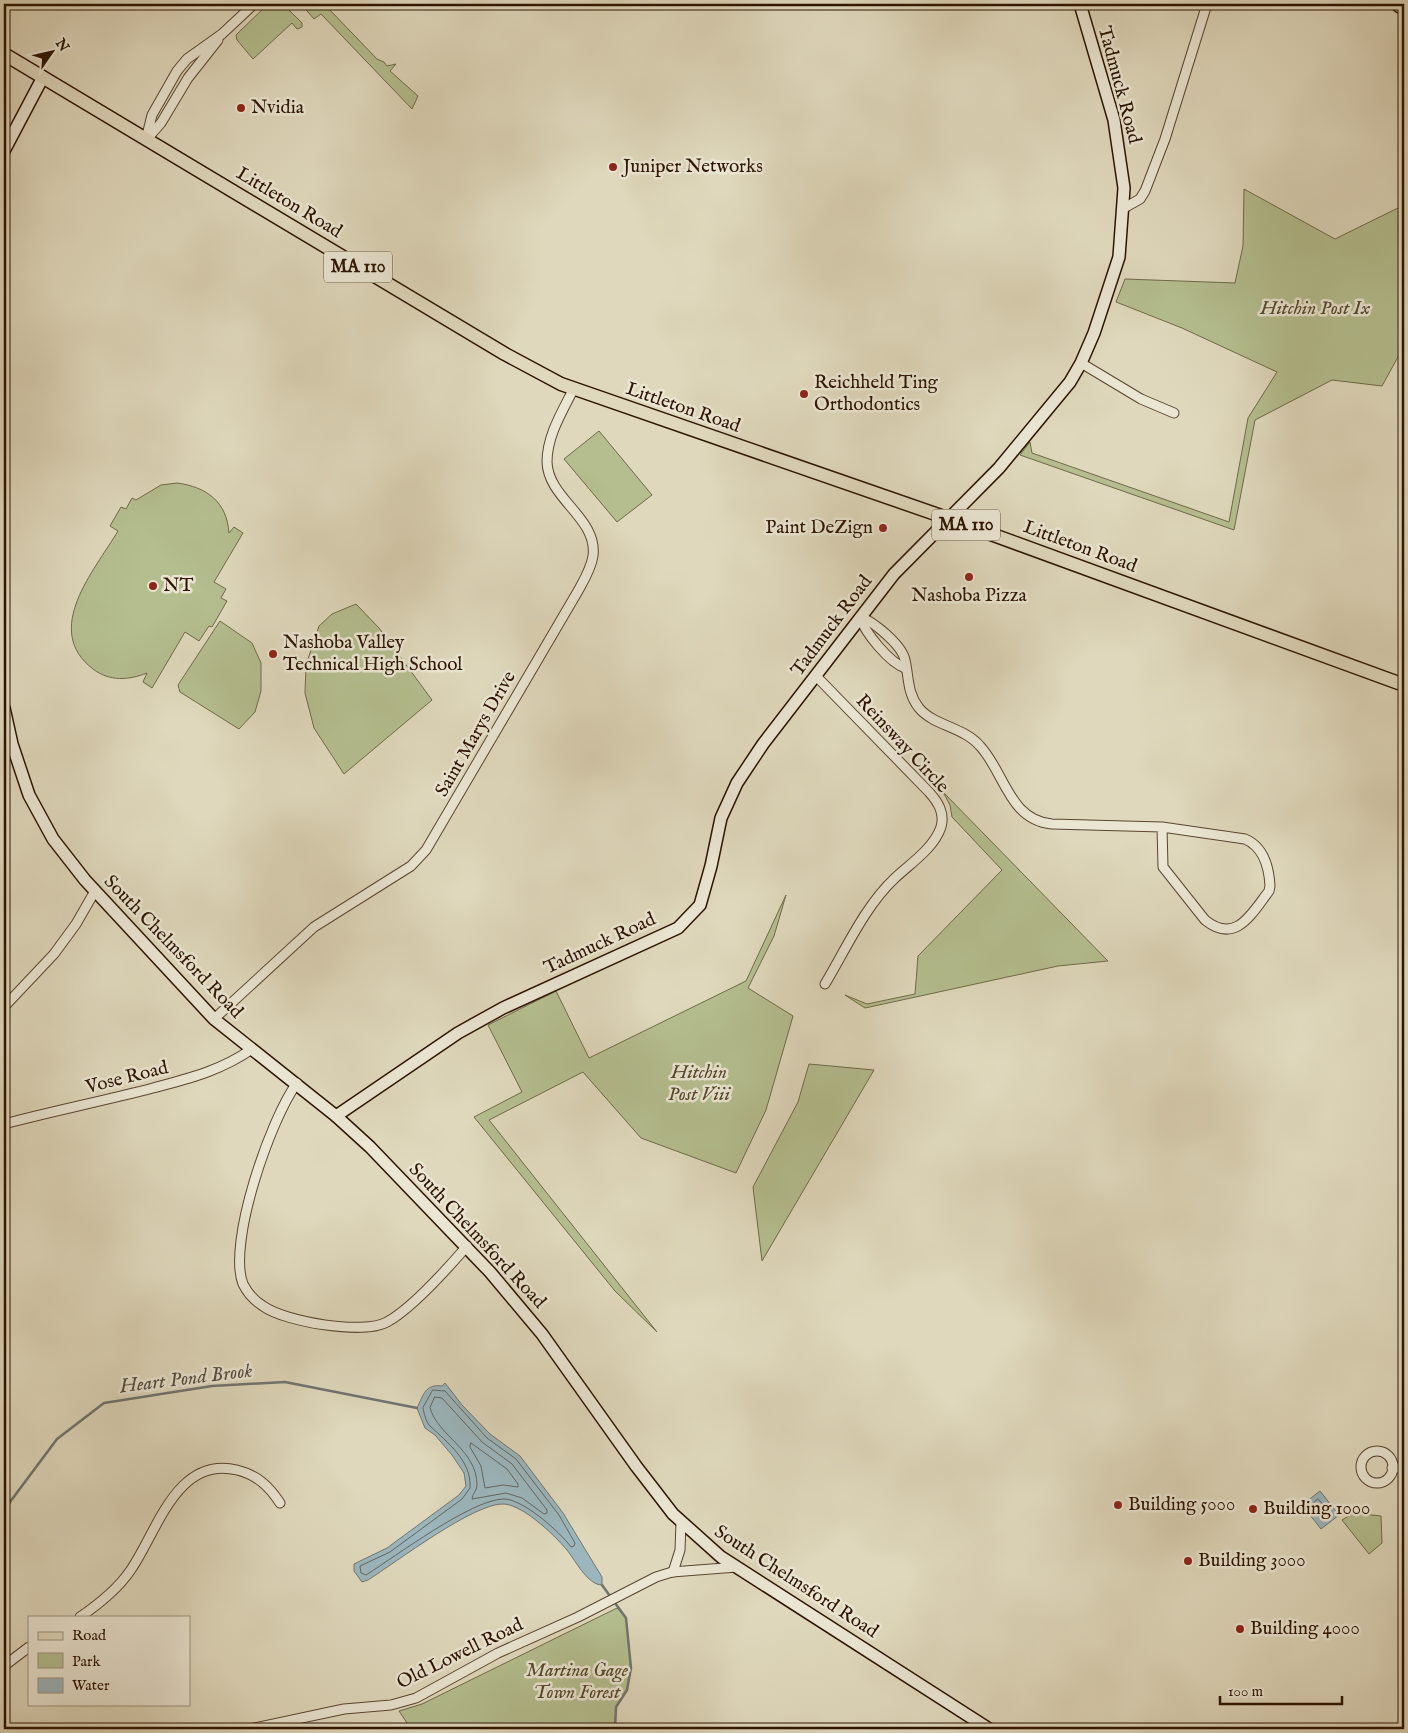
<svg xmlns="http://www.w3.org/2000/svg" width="1408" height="1733" font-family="'IM FELL English',serif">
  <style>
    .green { fill: #b4be8f; stroke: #706948 }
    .water { fill: #9bb6bd; stroke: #6f7571 }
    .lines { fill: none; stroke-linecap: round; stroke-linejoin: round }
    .shore { stroke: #64655e; stroke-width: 1 }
    .stream { stroke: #6f7571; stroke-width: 2.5 }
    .street-casing { stroke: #5a452f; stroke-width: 11 }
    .secondary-casing { stroke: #2d1400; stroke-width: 14 }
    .primary-casing { stroke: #2d1400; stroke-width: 15 }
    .highway-casing { stroke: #2d1400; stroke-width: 18 }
    .street { stroke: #eae6d3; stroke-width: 9 }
    .secondary { stroke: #eae6d3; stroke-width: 11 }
    .primary { stroke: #dfd8bc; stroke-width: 12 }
    .highway { stroke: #dfd8bc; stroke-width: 15 }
    .poi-dot { fill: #8f2418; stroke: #eae6d3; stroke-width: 2 }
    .labels { text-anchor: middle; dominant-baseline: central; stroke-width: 5; stroke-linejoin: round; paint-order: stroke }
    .shield { fill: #eae6d3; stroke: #66533f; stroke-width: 1 }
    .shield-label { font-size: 18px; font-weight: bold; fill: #2d1400 }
    .street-label { font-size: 19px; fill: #2d1400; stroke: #eae6d3 }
    .poi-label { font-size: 19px; fill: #2d1400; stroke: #eae6d3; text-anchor: start }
    .park-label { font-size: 19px; font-style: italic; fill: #56472b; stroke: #eae6d3 }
    .water-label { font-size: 20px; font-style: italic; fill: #544d42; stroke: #eae6d3 }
  </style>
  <rect width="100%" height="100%" fill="#dfd8bc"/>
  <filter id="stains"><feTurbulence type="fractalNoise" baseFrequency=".004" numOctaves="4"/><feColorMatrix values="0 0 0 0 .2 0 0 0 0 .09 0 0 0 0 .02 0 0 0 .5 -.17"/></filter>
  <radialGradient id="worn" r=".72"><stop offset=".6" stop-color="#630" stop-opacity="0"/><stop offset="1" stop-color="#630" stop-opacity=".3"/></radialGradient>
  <!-- green -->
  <g class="green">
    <path d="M268 4H283L302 23V27L297 29 292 23 253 59 237 40 236 35Z"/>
    <path d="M301 4H331L328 8 377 59 384 62 387 66 396 64 390 71 418 96 412 109 321 14 314 19Z"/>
    <path d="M1244 189 1335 239 1404 205V346L1382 386 1332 380 1255 420 1234 530 1020 455 1030 442 1032 453 1229 522 1248 418 1277 372 1182 328 1116 302 1125 279 1235 283 1243 246Z"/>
    <path d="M599 431 652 495 617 522 564 459Z"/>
    <path d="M177 483C207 487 227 502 229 533L234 527 243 533 214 582 226 589 221 598 227 601 212 627 209 626 199 641 185 632 152 688 143 682 147 673C129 680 110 682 93 669 42 630 94 571 118 531L110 526 121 507 126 509 132 498 136 500 161 485Z"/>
    <path d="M356 604 379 628 432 700 344 774 314 728 305 693 306 665 319 626 332 614Z"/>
    <path d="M220 621 252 643 261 663V691L255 712 239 729 180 692 178 685Z"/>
    <path d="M943 792 1108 961 1058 966 865 1008 845 995 867 1004 915 994 918 956 1002 870 952 817 950 805Z"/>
    <path d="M786 895 774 936 748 988 793 1016 766 1110 736 1173 641 1138 583 1072 489 1120 657 1332 615 1291 474 1117 522 1092 488 1025 556 991 589 1058 746 981Z"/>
    <path d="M809 1064 874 1070 762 1261 753 1187 798 1102Z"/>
    <path d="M1354 1513 1381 1516 1382 1543 1369 1554 1342 1520Z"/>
    <path d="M617 1608 626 1618 631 1668 627 1690 616 1707 615 1729H411L399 1711 422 1704Z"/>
  </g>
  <!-- water -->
  <g class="water">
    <path d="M445 1383 462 1405 490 1434 520 1456 563 1513 602 1577V1585C589 1585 577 1564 570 1554 559 1539 524 1505 504 1504 475 1502 395 1563 368 1580L362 1582 354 1571V1564L387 1548 459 1495 466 1486 464 1473 452 1455 435 1435 425 1428 417 1408C424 1394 425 1384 442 1386Z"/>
    <path d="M1320 1491 1339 1515 1321 1529 1302 1505Z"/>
  </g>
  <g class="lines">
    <!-- shore -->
    <g class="shore">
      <path d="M433 1390 445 1391 487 1438 516 1459 559 1515 575 1543 574 1546 571 1547C560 1532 522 1498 503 1499 471 1500 396 1556 366 1575L361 1573 360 1566 390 1552 462 1499 470 1488C472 1461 447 1442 430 1426 426 1422 424 1413 423 1408Z"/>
      <path d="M435 1397 442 1398 482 1442 512 1464 547 1510V1513L544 1514 522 1498 506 1493 472 1499C472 1494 477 1491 477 1485 477 1450 438 1436 430 1408Z"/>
      <path d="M471 1443 507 1469 518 1484V1487L503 1485 485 1488 481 1466 470 1447Z"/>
      <path d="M1318 1499 1331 1513 1323 1521 1310 1507Z"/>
    </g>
    <!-- stream -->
    <g class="stream">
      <path d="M4 1510 57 1439 104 1403 212 1386 285 1382 417 1408"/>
      <path d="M602 1585 626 1618 631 1668 627 1690 616 1707 615 1729"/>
    </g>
    <!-- street casing -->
    <g class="street-casing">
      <g id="street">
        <path d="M146 139 152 115 177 71 187 59 222 34 254 4"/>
        <path d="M147 139 161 123 188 78 218 40"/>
        <path d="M1124 208 1140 199 1145 191 1165 139 1207 4"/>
        <path d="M1081 363 1141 399 1174 413"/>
        <path d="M860 617C873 621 902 645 905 660 909 677 907 693 919 708 934 726 964 727 980 746 1005 773 1009 820 1052 824L1162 827 1245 839C1264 847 1269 867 1270 886L1269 891C1252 913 1236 945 1205 920L1163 867 1162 827"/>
        <path d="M860 617C865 633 889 662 905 668"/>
        <path d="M816 676 929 792C938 802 945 813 941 827 934 848 911 863 895 878 865 906 846 949 825 984"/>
        <path d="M4 1007 54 954 76 924 95 891"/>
        <path d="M214 1019 314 927 411 866 426 850 578 591C584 580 591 569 593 556 598 518 548 499 547 462 547 436 562 412 573 390"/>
        <path d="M297 1083C271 1118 227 1243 243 1284 247 1292 255 1301 263 1306 285 1322 364 1335 387 1322 411 1309 448 1268 467 1246"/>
        <path d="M4 1124C53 1111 103 1101 153 1088 190 1078 220 1071 252 1049"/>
        <circle cx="1377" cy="1467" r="16"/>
        <path d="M1392 1468H1404"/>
        <path d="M673 1572 680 1550 681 1522"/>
        <path d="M80 1617C99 1604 117 1590 130 1571 157 1533 176 1455 237 1470 257 1475 269 1486 280 1503"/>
        <path d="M4 1666 29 1647"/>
        <path d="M250 1729 344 1709 391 1705 416 1698 498 1653 578 1617 656 1577 672 1572 737 1567"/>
      </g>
    </g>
    <!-- secondary casing -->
    <g class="secondary-casing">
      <g id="secondary">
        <path d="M4 151 43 77"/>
        <path d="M4 708 12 744 29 795 53 839 85 880 214 1019 336 1116 370 1147 490 1272 542 1334 636 1466 673 1514 721 1557 989 1729"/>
        <path d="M336 1116 458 1033 503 1008 678 928 700 905 711 866 721 818 737 783 763 744 894 574 999 468 1070 382 1081 363 1094 333 1119 257 1124 188 1114 120 1080 4"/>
      </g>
    </g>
    <!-- primary casing -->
    <g class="primary-casing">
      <path id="primary" d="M4 54 505 354 561 384 947 518 1404 685"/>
    </g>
    <!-- highway casing -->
    <g class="highway-casing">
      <path id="highway" d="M1399 4 1404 7"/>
    </g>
    <!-- street -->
    <use href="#street" class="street"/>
    <!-- secondary -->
    <use href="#secondary" class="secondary"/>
    <!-- primary -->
    <use href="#primary" class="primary"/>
    <!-- highway -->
    <use href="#highway" class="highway"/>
  </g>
  <!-- markers -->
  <g class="poi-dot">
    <circle cx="241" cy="108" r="5"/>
    <circle cx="613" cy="167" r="5"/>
    <circle cx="804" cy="394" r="5"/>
    <circle cx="883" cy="528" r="5"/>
    <circle cx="969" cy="577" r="5"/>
    <circle cx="153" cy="586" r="5"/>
    <circle cx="273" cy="654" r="5"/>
    <circle cx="1118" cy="1505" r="5"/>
    <circle cx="1253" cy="1509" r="5"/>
    <circle cx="1188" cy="1561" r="5"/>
    <circle cx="1240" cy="1629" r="5"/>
  </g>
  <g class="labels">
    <!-- shield labels -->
    <g class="shield">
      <rect x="324" y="251.5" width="68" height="31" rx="4"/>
      <rect x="932" y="509.5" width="68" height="31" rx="4"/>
    </g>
    <g class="shield-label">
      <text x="358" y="267">MA 110</text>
      <text x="966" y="525">MA 110</text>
    </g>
    <!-- street labels -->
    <g class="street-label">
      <text transform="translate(1119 85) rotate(75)">Tadmuck Road</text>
      <text transform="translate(289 203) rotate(31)">Littleton Road</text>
      <text transform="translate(683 408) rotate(19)">Littleton Road</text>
      <text transform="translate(1080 547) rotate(20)">Littleton Road</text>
      <text transform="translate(832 626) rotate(-53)">Tadmuck Road</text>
      <text transform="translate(476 734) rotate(-60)">Saint Marys Drive</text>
      <text transform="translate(902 744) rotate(47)">Reinsway Circle</text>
      <text transform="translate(600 944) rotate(-25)">Tadmuck Road</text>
      <text transform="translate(173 947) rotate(46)">South Chelmsford Road</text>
      <text transform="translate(127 1078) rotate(-14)">Vose Road</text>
      <text transform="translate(477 1236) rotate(47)">South Chelmsford Road</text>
      <text transform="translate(796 1582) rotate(33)">South Chelmsford Road</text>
      <text transform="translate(460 1654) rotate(-26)">Old Lowell Road</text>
    </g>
    <!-- poi labels -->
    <g class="poi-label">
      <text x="251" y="108">Nvidia</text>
      <text x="623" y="167">Juniper Networks</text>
      <text x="814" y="383">Reichheld Ting<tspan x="814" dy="22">Orthodontics</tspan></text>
      <text x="873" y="528" text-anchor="end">Paint DeZign</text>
      <text x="163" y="586">NT</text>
      <text x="969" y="596" text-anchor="middle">Nashoba Pizza</text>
      <text x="283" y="643">Nashoba Valley<tspan x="283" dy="22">Technical High School</tspan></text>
      <text x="1128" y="1505">Building 5000</text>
      <text x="1263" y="1509">Building 1000</text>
      <text x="1198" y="1561">Building 3000</text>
      <text x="1250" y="1629">Building 4000</text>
    </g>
    <!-- park labels -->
    <g class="park-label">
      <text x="1315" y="309">Hitchin Post Ix</text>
      <text x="699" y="1073">Hitchin<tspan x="699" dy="22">Post Viii</tspan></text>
      <text x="577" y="1671">Martina Gage<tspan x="577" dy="22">Town Forest</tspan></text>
    </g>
    <!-- water labels -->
    <g class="water-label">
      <text transform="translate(186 1379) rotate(-7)">Heart Pond Brook</text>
    </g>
  </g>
  <!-- margin -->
  <rect width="1408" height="1733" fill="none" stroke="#dfd8bc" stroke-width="20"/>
  <rect x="5" y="5" width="1398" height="1723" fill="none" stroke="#2d1400" stroke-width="2.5"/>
  <rect x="10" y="10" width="1388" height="1713" fill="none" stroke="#2d1400"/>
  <!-- legend -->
  <rect x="28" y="1616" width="162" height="90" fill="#eae6d3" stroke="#9e927f"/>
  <rect x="38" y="1632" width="25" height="8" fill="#dfd8bc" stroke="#9e927f"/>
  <text x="72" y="1640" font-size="15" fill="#2d1400">Road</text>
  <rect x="38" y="1653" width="25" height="15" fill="#b4be8f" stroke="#9e927f"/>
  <text x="72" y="1666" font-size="15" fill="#2d1400">Park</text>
  <rect x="38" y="1678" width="25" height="15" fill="#9bb6bd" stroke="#9e927f"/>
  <text x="72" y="1690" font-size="15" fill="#2d1400">Water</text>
  <!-- north arrow -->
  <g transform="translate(52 52) rotate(56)" stroke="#eae6d3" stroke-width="4" paint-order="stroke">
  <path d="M0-4L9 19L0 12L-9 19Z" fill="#2d1400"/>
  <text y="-8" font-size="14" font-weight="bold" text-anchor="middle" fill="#2d1400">N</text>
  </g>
  <!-- scale -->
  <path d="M1220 1696v8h122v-8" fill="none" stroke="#2d1400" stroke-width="2.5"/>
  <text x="1228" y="1696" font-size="15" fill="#2d1400" stroke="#eae6d3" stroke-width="4" paint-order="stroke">100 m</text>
  <rect width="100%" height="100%" filter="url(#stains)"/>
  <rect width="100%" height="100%" fill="url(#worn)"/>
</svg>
